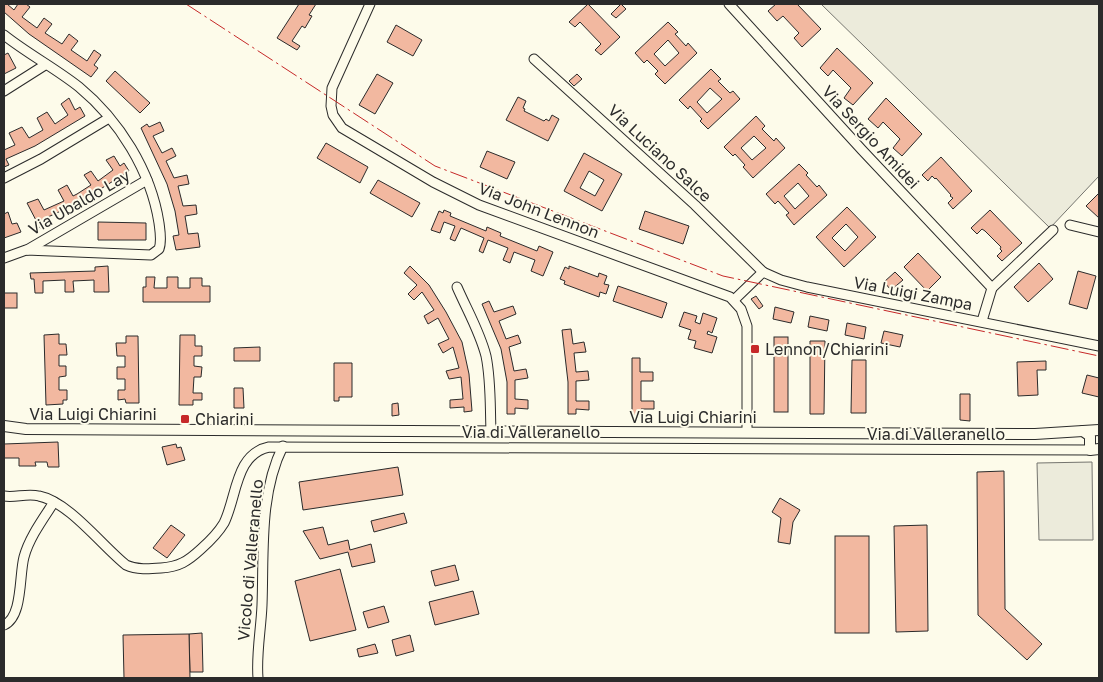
<svg xmlns="http://www.w3.org/2000/svg" width="1103" height="682" font-family="'Golos Text',sans-serif">
  <style>
    .green { fill: #ecebdb; stroke: #74746e }
    .building { fill: #f2b8a0; stroke: #2b2b2b; fill-rule: evenodd }
    .lines { fill: none; stroke-linecap: round; stroke-linejoin: round }
    .minor-casing { stroke: #2b2b2b; stroke-width: 11 }
    .tertiary-casing { stroke: #2b2b2b; stroke-width: 12 }
    .minor { stroke: #fdfbea; stroke-width: 9 }
    .tertiary { stroke: #fdfbea; stroke-width: 10 }
    .power { stroke: #c62828; stroke-width: 1; stroke-dasharray: 18 4 2.5 4; stroke-linecap: butt }
    .poi-dot { fill: #c62828; stroke: #fdfbea; stroke-width: 2 }
    .labels { text-anchor: middle; dominant-baseline: central; stroke-width: 4; stroke-linejoin: round; paint-order: stroke }
    .street-label { font-size: 16px; fill: #2b2b2b; stroke: #fdfbea }
    .poi-label { font-size: 16px; fill: #2b2b2b; stroke: #fdfbea; text-anchor: start }
  </style>
  <rect width="100%" height="100%" fill="#fdfbea"/>
  <!-- green -->
  <g class="green">
    <path d="M821 4H1099V176L1050 228Z"/>
    <path d="M1092 462 1093 540H1039L1037 463Z"/>
  </g>
  <!-- building -->
  <g class="building">
    <path d="M4 4H7L14 10 18 4H26L30 7 22 17 37 28 44 18 52 24 45 33 62 44 69 34 78 41 71 50 87 61 94 50 101 55 94 65 98 68 91 77 29 34 4 12Z"/>
    <path d="M299 4H316L309 15 312 16 305 28 302 26 292 41 300 46 297 50 277 38Z"/>
    <path d="M588 4 620 37 601 55 595 50 601 44 580 22 575 27 569 22Z"/>
    <path d="M621 4 626 9 616 18 611 14Z"/>
    <path d="M776 4H797L821 29 802 47 794 38 799 33 783 16 777 21 768 11Z"/>
    <path d="M668 22 678 32 675 34 686 46 688 43 697 53 665 84 655 74 658 71 647 60 644 63 635 53ZM668 40 679 53 665 66 654 54Z"/>
    <path d="M396 25 422 40 413 56 387 42Z"/>
    <path d="M837 48 873 83 853 105 844 98 851 88 833 70 828 76 820 68Z"/>
    <path d="M8 53 16 68 4 74V55Z"/>
    <path d="M711 69 721 79 718 81 730 93 733 91 740 99 708 129 700 121 702 119 690 106 688 109 679 100ZM710 88 722 99 707 113 697 102Z"/>
    <path d="M115 71 150 103 140 113 106 81Z"/>
    <path d="M377 74 393 83 375 114 359 105Z"/>
    <path d="M577 74 582 79 574 86 569 81Z"/>
    <path d="M518 97 526 101 523 108 525 109 524 111 544 121 546 119 549 121 552 115 559 119 548 141 506 120Z"/>
    <path d="M69 98 75 110 80 107 85 116 35 146 6 159 9 165 4 167V150L15 145 9 133 22 127 29 138 43 130 37 118 47 112 55 124 68 115 61 104Z"/>
    <path d="M886 98 922 134 902 156 893 148 900 139 883 122 878 128 868 119Z"/>
    <path d="M756 116 765 126 762 129 774 141 776 138 785 148 753 178 743 167 745 165 735 154 733 156 724 147ZM754 136 766 148 752 160 741 148Z"/>
    <path d="M160 122 164 131 153 136 162 153 172 148 176 156 166 161 174 178 187 175 189 184 178 186 183 206 196 205 197 214 185 216 188 234 198 233 200 247 176 250 173 236 179 235 175 211 167 184 141 128 147 124 149 127Z"/>
    <path d="M326 143 368 167 360 183 317 158Z"/>
    <path d="M487 151 515 162 507 179 480 167Z"/>
    <path d="M584 153 622 174 602 211 564 191ZM589 171 604 180 595 196 580 188Z"/>
    <path d="M114 156 120 166 124 163 129 171 80 202 48 217 51 223 40 228 27 203 38 199 44 210 64 201 58 190 67 185 73 196 77 194 91 185 84 175 91 171 98 181 113 170 106 160Z"/>
    <path d="M941 157 972 191 953 209 948 203 953 198 950 196 951 195 936 178 935 179 932 176 928 181 922 175Z"/>
    <path d="M799 164 808 173 806 175 817 187 819 185 827 195 794 225 786 215 789 213 778 201 775 204 766 194ZM798 183 809 196 795 209 784 196Z"/>
    <path d="M378 180 420 203 412 217 370 193Z"/>
    <path d="M1099 193V218L1086 206Z"/>
    <path d="M847 207 876 237 844 267 816 237ZM846 224 858 237 845 251 832 238Z"/>
    <path d="M444 210 451 213 450 216 486 231 487 227 501 233 500 236 537 251 539 246 553 252 543 276 531 271 535 260 514 252 510 263 503 260 508 248 488 240 483 253 479 251 484 238 461 228 455 241 450 239 455 226 444 222 440 233 431 230 439 211 443 213Z"/>
    <path d="M990 210 1022 243 1002 261 997 256 1002 251 1000 249 1001 247 985 231 982 229 977 234 971 228Z"/>
    <path d="M645 211 689 226 683 244 639 229Z"/>
    <path d="M8 212 12 224 17 223 21 232 4 238V214Z"/>
    <path d="M98 222 146 223V240H98Z"/>
    <path d="M918 253 941 277 927 291 904 267Z"/>
    <path d="M1039 263 1053 279 1028 302 1014 287Z"/>
    <path d="M108 266 109 292H94V280L73 281 74 292H65V280L43 281V293H35L34 279H31L30 273 95 271V267Z"/>
    <path d="M410 266 429 285 446 312 462 342 469 374 472 411 464 412V407L450 408V400L463 399 461 377 449 379 446 371 459 368 453 347 443 353 438 344 449 339 438 318 428 324 424 316 434 310 422 292 414 300 408 294 417 285 404 273Z"/>
    <path d="M569 266 598 277 599 273 607 276 604 284 609 285 606 294 600 292 599 297 564 284 565 281 560 279 565 267 569 269Z"/>
    <path d="M1078 271 1096 276 1087 309 1069 304Z"/>
    <path d="M895 272 903 280 891 290 884 282Z"/>
    <path d="M146 277H155L154 288H167V277H178V288H190V278H202V286H210V302H143V287H146Z"/>
    <path d="M618 286 667 303 662 318 613 301Z"/>
    <rect x="4" y="293" width="13" height="15"/>
    <path d="M756 296 763 306 759 309 751 299Z"/>
    <path d="M489 301 494 312 513 306 516 314 499 321 506 339 518 335 521 343 509 347 514 371 526 369 528 378 515 380V399L528 400V409L515 408V414H507V382L501 349 482 304Z"/>
    <path d="M775 307 794 312 791 323 773 319Z"/>
    <path d="M684 312 697 316 695 322 700 324 703 313 717 318 712 333 708 331 707 334 717 337 712 353 694 348 696 341 688 339 691 330 679 326Z"/>
    <path d="M810 316 829 320 827 331 808 327Z"/>
    <path d="M847 323 866 327 864 339 845 335Z"/>
    <path d="M571 329 573 344 584 342 586 352 574 353 576 372 588 371 589 380 576 381V401H589V410L576 409V414H568V382L562 330Z"/>
    <path d="M884 331 903 335 900 347 881 343Z"/>
    <path d="M59 334V344H66L67 355H59V366H66V376L59 377V390H67V400H63V404L46 405 44 335Z"/>
    <path d="M180 335H195V346H202V356H194V366L202 367 201 377H194L193 393H202V400H193V405H179Z"/>
    <path d="M126 336H138L139 403H126L125 399 118 400V390H125V379H117V367H125V356H117L116 343H126Z"/>
    <rect x="774" y="337" width="14" height="75"/>
    <path d="M810 341H825L824 414H810Z"/>
    <path d="M260 347V361H234V348Z"/>
    <path d="M632 358H640V372H653V381H641V401H654V409H641V415H632Z"/>
    <path d="M852 360H866V413H851Z"/>
    <path d="M1046 361V370H1037L1038 395 1018 396 1017 362Z"/>
    <path d="M334 363H352V397H339V401H334Z"/>
    <path d="M1087 375 1099 378V397L1082 393Z"/>
    <path d="M234 388H243L244 408H234Z"/>
    <path d="M960 394H970V421L960 420Z"/>
    <path d="M398 403 399 415 392 416V404Z"/>
    <path d="M58 442 59 467H48L47 462H35L36 466H19V458H4V444Z"/>
    <path d="M176 444 177 448 181 447 185 460 167 465 162 447Z"/>
    <path d="M398 467 403 495 303 510 299 482Z"/>
    <path d="M1004 471 1005 609 1042 644 1027 660 978 615 977 472Z"/>
    <path d="M780 498 800 510 793 522 790 544 778 542 781 518 772 512Z"/>
    <path d="M404 513 407 523 374 532 371 521Z"/>
    <path d="M171 525 185 535 167 558 153 548Z"/>
    <path d="M927 525 928 631 896 632 894 526Z"/>
    <path d="M323 527 328 545 348 540 350 550 371 544 375 562 352 567 348 552 320 559 303 531Z"/>
    <rect x="835" y="536" width="34" height="97"/>
    <path d="M455 565 459 580 435 586 431 571Z"/>
    <path d="M340 569 356 630 310 641 295 581Z"/>
    <path d="M473 591 479 614 435 625 429 602Z"/>
    <path d="M384 606 389 622 368 628 363 612Z"/>
    <path d="M202 633 203 672H190L189 634Z"/>
    <path d="M189 634 190 678H124L123 635Z"/>
    <path d="M410 635 414 651 396 656 392 640Z"/>
    <path d="M375 644 378 653 359 657 357 649Z"/>
  </g>
  <g class="lines">
    <!-- minor casing -->
    <g class="minor-casing">
      <g id="minor">
        <path d="M370 4 332 88 331 106 333 115 342 128 433 182 479 205 730 297 741 309 747 326V432"/>
        <path d="M729 4 862 150 992 288 982 321"/>
        <path d="M4 35C28 54 55 68 79 87 119 120 151 171 159 223 160 231 162 241 159 249L151 255 26 250 4 258"/>
        <path d="M534 59 695 205 763 272"/>
        <path d="M4 91 45 65"/>
        <path d="M4 178 41 159 109 118"/>
        <path d="M1070 225 1099 232"/>
        <path d="M27 250 147 180"/>
        <path d="M457 287C467 310 480 332 486 356 491 380 490 406 491 431"/>
        <path d="M992 288 1053 230"/>
        <path d="M734 300 763 272 781 280 807 287 1099 346"/>
        <path d="M4 496C15 498 27 493 39 496 69 502 102 546 126 565 137 570 149 569 161 568 179 567 188 561 201 549 210 541 218 533 224 523 237 497 235 454 269 447L1090 450"/>
        <path d="M4 625C23 617 19 575 24 557 29 538 43 519 54 502"/>
        <path d="M258 678C256 654 261 630 262 605 264 553 259 494 283 446"/>
      </g>
    </g>
    <!-- tertiary casing -->
    <g class="tertiary-casing">
      <g id="tertiary">
        <path d="M4 426 26 429 1035 434 1099 430"/>
        <path d="M1083 431 1090 436V450L1099 449"/>
      </g>
    </g>
    <!-- minor -->
    <use href="#minor" class="minor"/>
    <!-- tertiary -->
    <use href="#tertiary" class="tertiary"/>
    <!-- power -->
    <path class="power" d="M186 4 435 166 723 276 1099 356"/>
  </g>
  <!-- markers -->
  <g class="poi-dot">
    <rect x="750" y="344" width="10" height="10" rx="2.5"/>
    <rect x="180" y="414" width="10" height="10" rx="2.5"/>
  </g>
  <g class="labels">
    <!-- street labels -->
    <g class="street-label">
      <text transform="translate(871 137) rotate(47)">Via Sergio Amidei</text>
      <text transform="translate(660 153) rotate(43)">Via Luciano Salce</text>
      <text transform="translate(79 202) rotate(-30)">Via Ubaldo Lay</text>
      <text transform="translate(539 210) rotate(21)">Via John Lennon</text>
      <text transform="translate(913 293) rotate(11)">Via Luigi Zampa</text>
      <text x="93" y="414">Via Luigi Chiarini</text>
      <text x="693" y="417">Via Luigi Chiarini</text>
      <text x="531" y="432">Via di Valleranello</text>
      <text x="936" y="434">Via di Valleranello</text>
      <text transform="translate(250 560) rotate(-85)">Vicolo di Valleranello</text>
    </g>
    <!-- poi labels -->
    <g class="poi-label">
      <text x="765" y="349">Lennon/Chiarini</text>
      <text x="195" y="419">Chiarini</text>
    </g>
  </g>
  <!-- border -->
  <rect width="1103" height="682" fill="none" stroke="#2b2b2b" stroke-width="10"/>
</svg>
